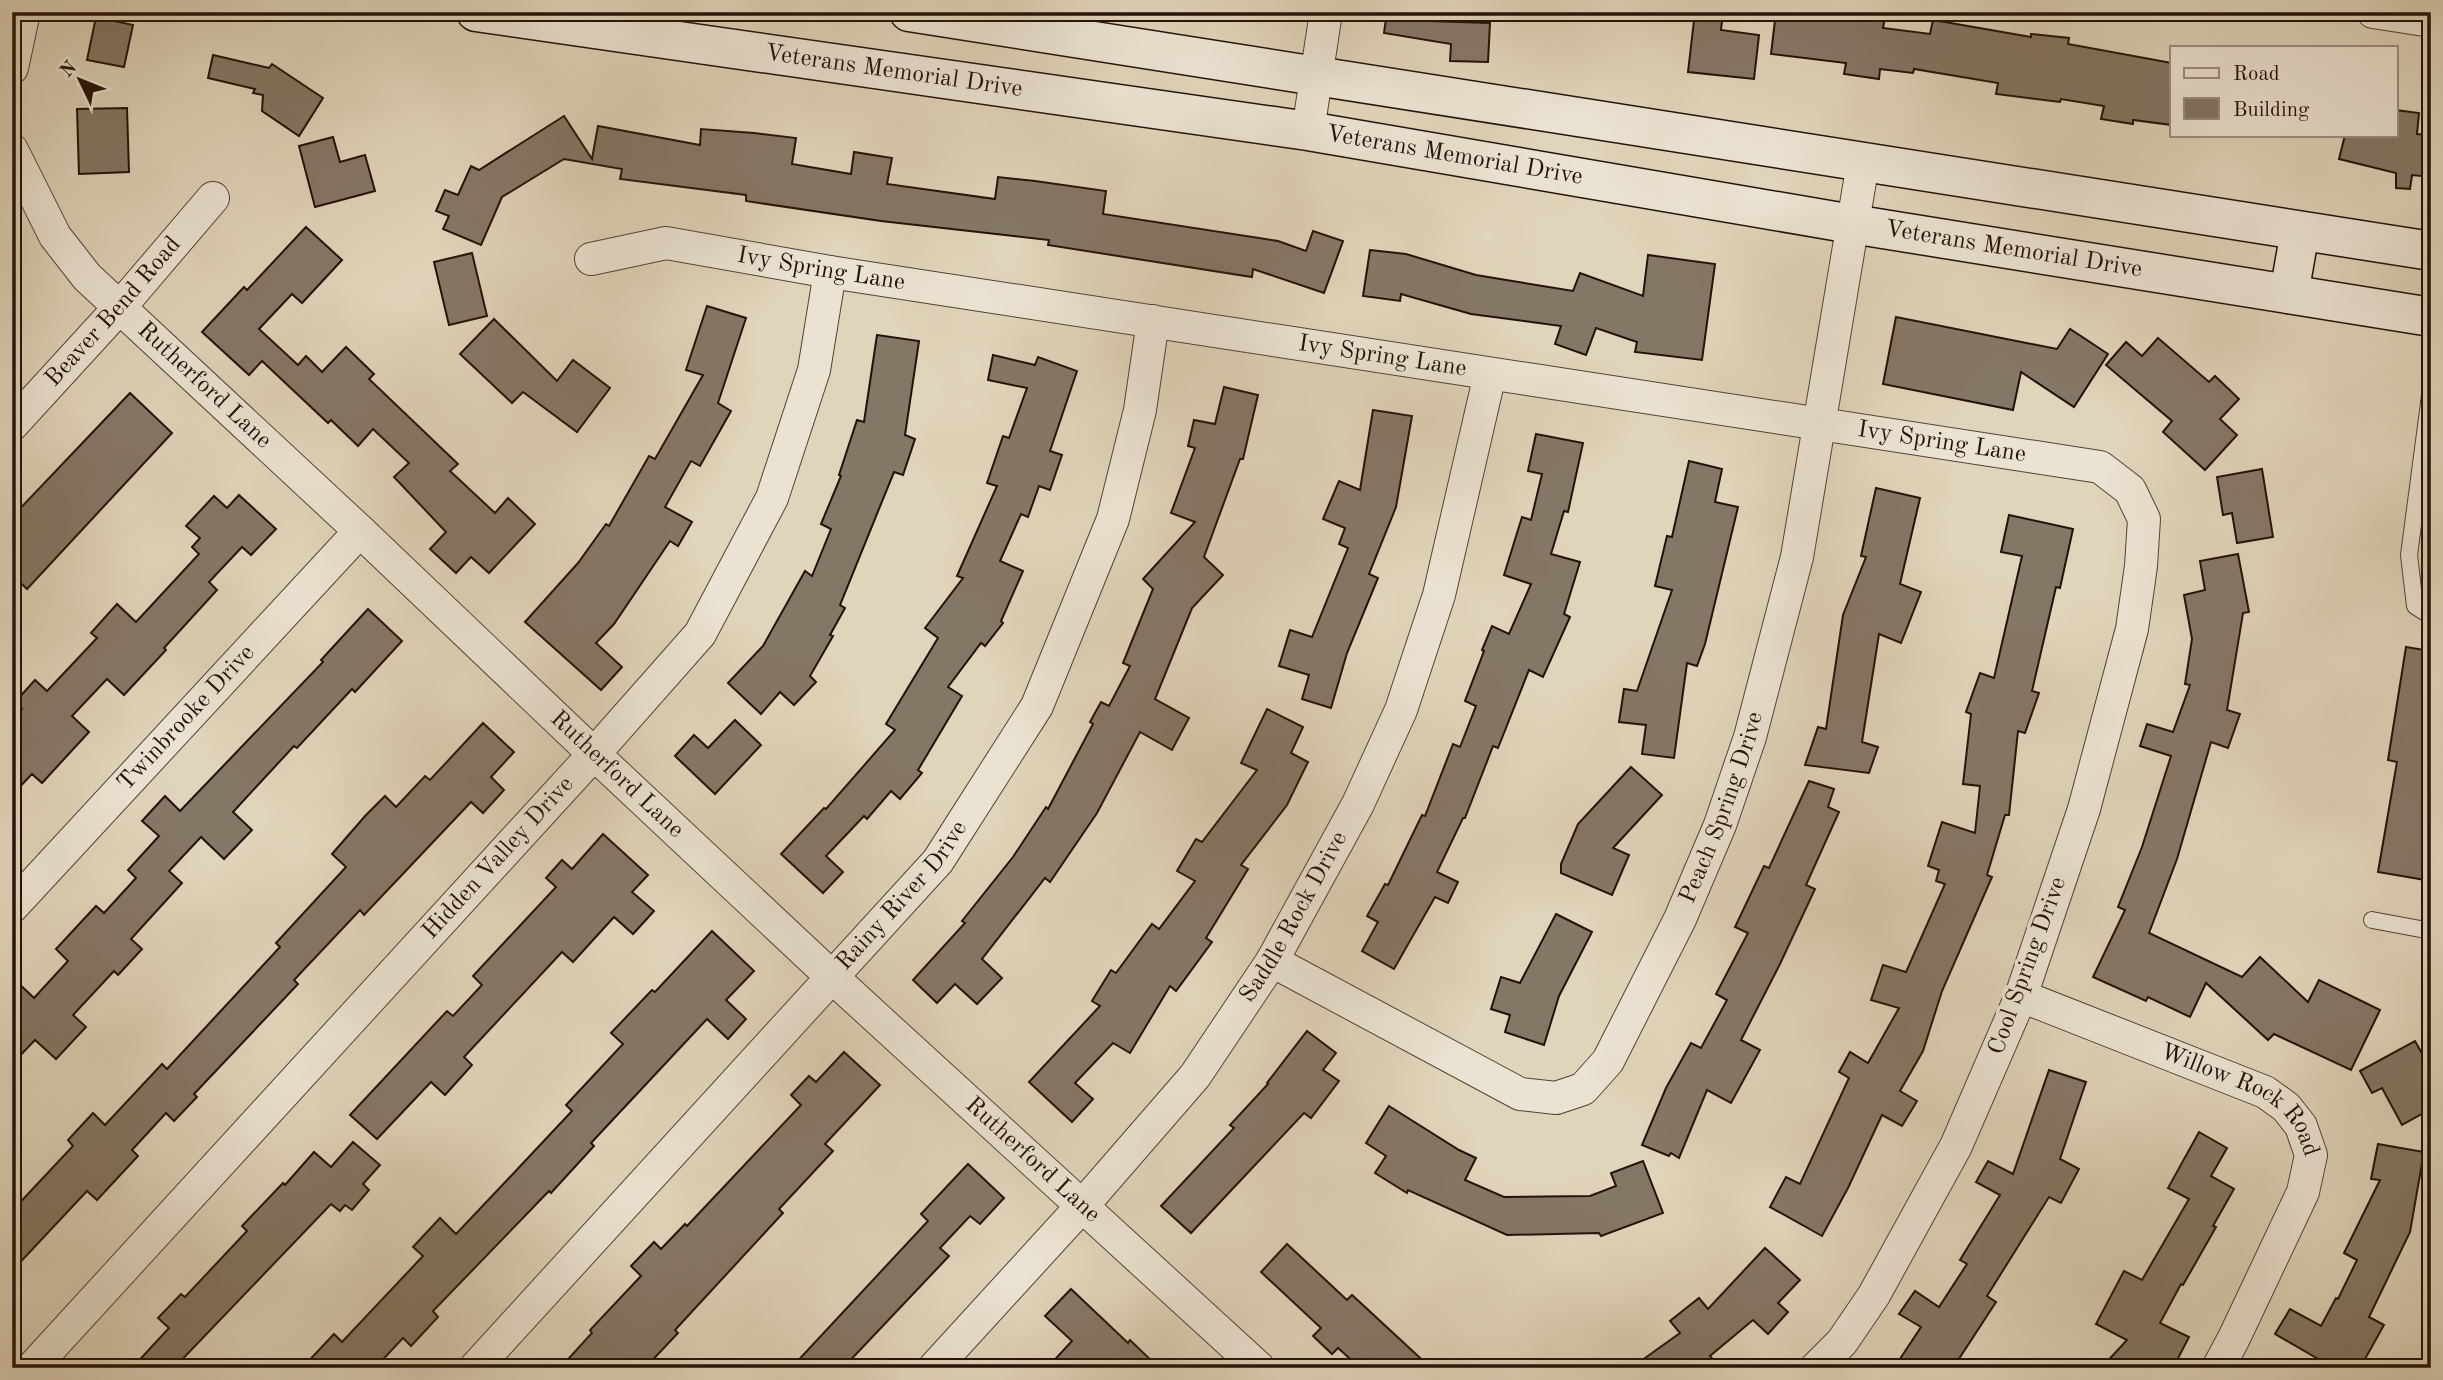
<svg xmlns="http://www.w3.org/2000/svg" width="2443" height="1380" font-family="'Old Standard TT',serif">
  <style>
    .building { fill: #857766; stroke: #23120a; stroke-width: 2 }
    .lines { fill: none; stroke-linecap: round; stroke-linejoin: round }
    .lane-casing { stroke: #524236; stroke-width: 18 }
    .street-casing { stroke: #524236; stroke-width: 34 }
    .secondary-casing { stroke: #23120a; stroke-width: 41 }
    .lane { stroke: #ebe3d2; stroke-width: 16 }
    .street { stroke: #ebe3d2; stroke-width: 32 }
    .secondary { stroke: #ebe3d2; stroke-width: 38 }
    .labels { text-anchor: middle; dominant-baseline: central; stroke-width: 7; stroke-linejoin: round; paint-order: stroke }
    .street-label { font-size: 24px; fill: #23120a; stroke: #ebe3d2 }
  </style>
  <rect width="100%" height="100%" fill="#e0d4ba"/>
  <filter id="stains"><feTurbulence type="fractalNoise" baseFrequency=".00286" numOctaves="4"/><feColorMatrix values="0 0 0 0 .2 0 0 0 0 .09 0 0 0 0 .02 0 0 0 .5 -.17"/></filter>
  <radialGradient id="worn" r=".72"><stop offset=".6" stop-color="#630" stop-opacity="0"/><stop offset="1" stop-color="#630" stop-opacity=".3"/></radialGradient>
  <!-- building -->
  <g class="building">
    <path d="M1387 12H1431L1429 21 1490 23 1488 62 1450 61 1451 44 1384 33Z"/>
    <path d="M1695 12H1723L1721 30 1759 35 1754 79 1688 72Z"/>
    <path d="M1776 12H1886L1883 28 1930 34 1933 20 2031 37V34L2069 38 2068 44 2172 63V125L2133 120V124L2101 119 2104 106 2061 99 2060 102 1996 94 1998 83 1914 69 1913 73 1880 69 1879 79 1844 74 1846 63 1771 54Z"/>
    <path d="M96 17 133 25 124 67 87 60Z"/>
    <path d="M213 55 269 68 272 64 323 98 299 136 262 111 263 95 253 93 255 89 208 78Z"/>
    <path d="M127 108 129 172 79 174 77 109Z"/>
    <path d="M2396 110 2419 113 2417 134 2431 135V177L2412 175 2410 189 2396 188V173L2339 159 2345 135H2396Z"/>
    <path d="M564 116 592 159 598 126 700 145 701 129 754 133 796 138 792 164 851 174 854 152 892 158 887 184 995 199 998 177 1035 181 1106 191 1103 214 1278 241 1306 251 1313 231 1343 241 1324 293 1253 269 1252 277 1048 245 1049 240 881 221 746 201V195L620 179 622 169 564 159 502 197 481 245 443 229 449 216 436 211 445 190 458 195 471 166 479 170Z"/>
    <path d="M333 137 340 162 365 155 375 191 315 207 299 146Z"/>
    <path d="M306 227 342 260 302 303 292 294 259 329 298 365 306 356 322 372 346 347 374 374 369 379 458 464 450 471 495 513 508 498 535 524 489 573 471 557 456 573 430 549 446 532 394 477 409 463 373 429 358 446 331 420 328 423 262 361 249 375 202 332 244 287 247 290Z"/>
    <path d="M1370 250 1406 254 1476 275 1573 291 1580 273 1643 296 1648 255 1715 264 1702 360 1635 352 1637 342 1596 328 1586 355 1555 344 1561 326 1471 314 1401 294 1400 301 1363 296Z"/>
    <path d="M472 253 487 316 449 325 434 262Z"/>
    <path d="M707 306 746 318 718 403 731 411 700 466 691 461 665 507 692 522 678 546 670 541 614 624 596 643 622 667 601 690 525 622 578 563 606 524 609 526 649 456 655 459 703 375 686 370Z"/>
    <path d="M1896 317 2057 349 2070 329 2108 354 2074 407 2021 372 2013 410 1883 384Z"/>
    <path d="M494 319 557 381 573 360 610 388 577 432 523 392 512 403 460 354Z"/>
    <path d="M877 335 919 341 905 435 915 439 903 475 894 472 840 605 845 608 830 635 833 636 810 676 816 682 794 705 780 692 761 714 728 683 763 646 805 571 812 576 831 529 821 524 841 476 839 475 857 420 864 422Z"/>
    <path d="M2158 338 2209 382 2215 376 2239 399 2220 419 2237 435 2205 470 2163 432 2172 421 2106 365 2126 342 2142 356Z"/>
    <path d="M993 355 1035 365 1038 357 1077 371 1050 451 1062 455 1050 490 1039 486 1028 517 1021 514 1000 561 1023 571 1001 621 1003 623 985 646 981 643 948 687 962 696 918 770 922 773 900 799 891 791 867 819 864 816 826 856 843 872 823 893 781 854 824 808 826 809 895 730 886 724 938 638 925 628 963 578 957 576 997 486 987 483 1003 436 1009 438 1027 388 988 380Z"/>
    <path d="M1224 387 1258 395 1243 459H1240L1204 557 1223 575 1192 608 1155 699 1189 718 1172 750 1140 732 1097 813 1050 882 1045 878 982 959 1002 978 977 1004 955 984 937 1003 913 980 965 923 962 921 1013 857 1046 807 1048 809 1093 724 1090 722 1101 702 1109 706 1130 666 1123 663 1153 589 1143 579 1195 522 1171 513 1195 448 1188 446 1194 420 1215 424Z"/>
    <path d="M130 393 172 433 27 589 12 575V517Z"/>
    <path d="M1373 410 1412 416 1396 507 1369 574 1378 578 1347 653 1331 708 1302 699 1309 675 1279 666 1290 630 1312 637 1348 548 1339 544 1345 528 1323 519 1339 481 1360 490Z"/>
    <path d="M1536 434 1583 443 1568 512 1564 511 1551 554 1580 562 1564 614 1570 617 1543 677 1529 670 1498 748 1493 746 1465 818H1463L1437 872 1458 882 1448 903 1435 897 1394 969 1362 951 1378 922 1367 916 1385 884 1388 885 1422 815 1425 816 1453 744 1460 747 1476 706 1465 701 1484 651 1482 650 1492 626 1509 634 1531 584 1504 575 1522 517 1531 520 1542 474 1528 471Z"/>
    <path d="M1689 461 1722 469 1715 502 1738 507 1705 644 1697 666 1687 663 1674 758 1642 754 1646 725 1619 722 1624 689 1637 691 1672 590 1655 586 1667 536 1672 537Z"/>
    <path d="M2262 469 2273 537 2237 543 2232 513 2223 515 2217 477Z"/>
    <path d="M1876 488 1920 498 1900 584 1921 592 1901 643 1879 634 1862 742 1878 747 1869 773 1805 765 1818 727 1826 729 1843 615 1866 557 1861 556Z"/>
    <path d="M239 495 276 529 251 555 242 547 209 582 217 590 164 648 166 650 124 695 107 679 72 716 89 732 42 783 32 774 12 795V720L22 709 15 702 35 680 47 691 97 638 91 633 117 604 136 622 199 554 192 547 200 538 186 526 214 496 227 508Z"/>
    <path d="M2009 515 2073 529 2060 588 2056 587 2032 691 2039 693 2025 733 2018 731 2009 815H2005L1987 875 1992 877 1942 991 1923 1051 1900 1091 1917 1101 1902 1126 1882 1115 1848 1188 1822 1236 1770 1207 1786 1177 1800 1184 1849 1078 1839 1072 1850 1052 1868 1063 1899 1008 1871 1000 1883 965 1906 972 1945 884 1936 881 1939 870 1928 866 1942 822 1975 833 1980 786 1963 784 1971 714 1966 712 1980 673 1994 678 2022 556 2001 552Z"/>
    <path d="M2238 554 2249 612 2243 613 2227 710 2240 714 2228 748 2211 742 2177 859 2149 933 2242 977 2260 957 2308 1002 2319 980 2380 1010 2351 1070 2274 1034 2268 1040 2206 983 2190 1017 2148 997 2146 1001 2093 977 2125 910 2118 907 2142 847 2171 756 2140 746 2147 724 2173 732 2190 685 2185 684 2192 639 2184 595 2205 590 2200 561Z"/>
    <path d="M368 609 402 641 355 692 352 689 297 748 294 746 233 812 252 830 224 859 201 837 169 871 182 883 131 939 142 949 118 975 114 971 73 1015 86 1027 56 1059 35 1040 12 1064V977L34 998 68 961 56 949 96 906 104 913 136 878 128 870 159 836 142 821 165 796 180 811 323 662 321 660Z"/>
    <path d="M2406 647 2431 651V881L2378 872 2397 762 2388 760Z"/>
    <path d="M1267 709 1303 727 1291 753 1308 762 1287 805 1241 865 1248 869 1206 938 1212 942 1176 991 1170 986 1130 1053 1113 1043 1075 1083 1093 1099 1072 1122 1029 1082 1100 1006 1092 1001 1111 970 1116 973 1152 924 1159 929 1195 881 1177 871 1196 839 1202 842 1257 770 1241 763Z"/>
    <path d="M735 720 761 745 715 794 675 756 694 735 708 748Z"/>
    <path d="M483 723 514 752 491 777 504 790 483 813 471 802 364 915 360 910 294 980 298 984 194 1094 197 1097 174 1121 166 1113 132 1150 138 1156 97 1200 87 1191 12 1271V1211L73 1146 68 1140 93 1113 105 1125 162 1064 167 1069 280 947 276 943 346 867 332 854 366 815 385 796 396 807 425 776 430 780Z"/>
    <path d="M1631 767 1662 795 1613 848 1629 855 1612 895 1561 873V864L1578 824Z"/>
    <path d="M1809 781 1834 789 1828 807 1839 812 1806 885 1815 889 1780 964 1741 1040 1760 1050 1731 1103 1707 1090 1679 1158 1671 1153 1669 1156 1642 1145 1666 1088 1691 1043 1701 1048 1727 1000 1716 994 1748 933 1735 927 1764 866 1769 868Z"/>
    <path d="M603 834 648 875 632 892 654 911 633 934 614 917 573 962 562 952 464 1057 472 1065 445 1095 431 1082 377 1139 350 1115 447 1011 453 1016 482 985 473 976 556 887 546 878 562 860 572 869Z"/>
    <path d="M1556 914 1592 932 1559 996 1544 1045 1505 1032 1510 1015 1491 1009 1501 977 1520 983Z"/>
    <path d="M712 931 754 971 726 1000 746 1019 728 1039 707 1019 591 1143 594 1146 551 1193 549 1191 433 1311 438 1317 411 1346 403 1338 375 1368H302L334 1334 342 1342 423 1256 413 1247 440 1218 456 1234 510 1177 572 1111 566 1105 623 1044 611 1033 652 990 655 992Z"/>
    <path d="M1307 1031 1336 1053 1323 1070 1339 1081 1311 1118 1304 1113 1191 1233 1161 1206 1234 1128 1230 1125 1268 1084 1267 1083Z"/>
    <path d="M2415 1041 2431 1070V1109L2402 1125 2382 1088 2372 1093 2360 1071Z"/>
    <path d="M844 1052 880 1085 825 1144 833 1151 779 1209 783 1213 675 1330 678 1333 645 1368H560L592 1333 590 1330 641 1276 631 1266 654 1242 661 1249 685 1224 687 1226 801 1105 791 1095 809 1076 816 1082Z"/>
    <path d="M2049 1070 2086 1082 2060 1159 2079 1169 2061 1203 2049 1197 1987 1296 1996 1302 1953 1368H1894L1921 1327 1899 1314 1915 1291 1939 1307 1967 1264 1960 1260 2000 1195 1976 1182 1988 1161 2013 1174Z"/>
    <path d="M1389 1106 1459 1150 1476 1158 1465 1180 1504 1197 1590 1196 1616 1186 1611 1173 1643 1161 1663 1213 1601 1236 1599 1233 1507 1235 1408 1190 1407 1193 1375 1173 1386 1156 1366 1143Z"/>
    <path d="M2199 1132 2227 1148 2211 1176 2234 1189 2213 1226 2216 1227 2183 1285 2181 1284 2160 1323 2189 1337 2173 1368H2101L2127 1340 2096 1324 2124 1271 2142 1280 2189 1199 2168 1188Z"/>
    <path d="M353 1142 380 1165 363 1184 369 1190 352 1210 345 1205 340 1211 331 1204 174 1368H132L169 1328 158 1318 181 1294 185 1297 247 1231 242 1226 283 1183 285 1185 314 1152 331 1167Z"/>
    <path d="M2378 1144 2424 1152 2410 1232 2369 1317 2384 1325 2360 1368H2334L2275 1334 2290 1309 2321 1326 2336 1298 2338 1299 2357 1260 2344 1253 2380 1180 2371 1179Z"/>
    <path d="M968 1164 1004 1198 980 1224 970 1216 940 1248 949 1256 843 1368H791L928 1221 921 1214Z"/>
    <path d="M1287 1244 1347 1300 1352 1295 1431 1368H1360L1338 1348 1332 1354 1313 1336 1321 1328 1261 1272Z"/>
    <path d="M1765 1248 1800 1280 1778 1303 1788 1312 1768 1334 1753 1320 1710 1356 1720 1368H1631L1680 1333 1670 1321 1699 1298 1708 1309Z"/>
    <path d="M1071 1289 1128 1343 1130 1340 1159 1368H1047L1072 1341 1045 1316Z"/>
  </g>
  <g class="lines">
    <!-- lane casing -->
    <g class="lane-casing">
      <g id="lane">
        <path d="M2431 388 2409 555 2415 606 2431 616"/>
        <path d="M2372 920 2431 931"/>
      </g>
    </g>
    <!-- street casing -->
    <g class="street-casing">
      <g id="street">
        <path d="M2373 12 2431 21"/>
        <path d="M12 68 24 12"/>
        <path d="M1308 131 1326 12"/>
        <path id="s1" d="M12 150 55 236 87 277 360 531 594 754 832 977 1259 1368"/>
        <path id="s2" d="M591 259 666 243 830 272 2100 467 2130 490 2144 519 2141 566 2132 629 2084 809 2021 996 1956 1146 1874 1295 1842 1342 1816 1368"/>
        <path id="s3" d="M12 425 120 307 213 198"/>
        <path id="s4" d="M12 907 360 531"/>
        <path id="s5" d="M1272 961 1520 1094 1556 1098 1583 1089 1608 1061 1680 919 1720 825 1750 737 1797 557 1863 163"/>
        <path id="s6" d="M2021 996 2265 1092 2286 1107 2301 1126 2311 1155 2303 1192 2234 1338 2218 1368"/>
        <path id="s7" d="M32 1368 594 754 700 634 772 498 814 370 830 272"/>
        <path id="s8" d="M475 1368 938 861 1037 706 1113 519 1140 410 1153 321"/>
        <path id="s9" d="M934 1368 1083 1205 1195 1076 1272 961 1358 804 1401 710 1439 595 1490 374"/>
      </g>
    </g>
    <!-- secondary casing -->
    <g class="secondary-casing">
      <g id="secondary">
        <path id="s10" d="M476 12 1308 131 1852 224 2431 317"/>
        <path d="M909 12 2431 251"/>
        <path d="M2289 294 2300 231"/>
      </g>
    </g>
    <!-- lane -->
    <use href="#lane" class="lane"/>
    <!-- street -->
    <use href="#street" class="street"/>
    <!-- secondary -->
    <use href="#secondary" class="secondary"/>
  </g>
  <g class="labels">
    <!-- street labels -->
    <g class="street-label">
      <text stroke="none"><textPath href="#s10" startOffset="422">Veterans Memorial Drive</textPath></text>
      <text stroke="none"><textPath href="#s10" startOffset="989">Veterans Memorial Drive</textPath></text>
      <text stroke="none"><textPath href="#s10" startOffset="1556">Veterans Memorial Drive</textPath></text>
      <text stroke="none"><textPath href="#s2" startOffset="234">Ivy Spring Lane</textPath></text>
      <text stroke="none"><textPath href="#s3" startOffset="152">Beaver Bend Road</textPath></text>
      <text stroke="none"><textPath href="#s2" startOffset="802">Ivy Spring Lane</textPath></text>
      <text stroke="none"><textPath href="#s1" startOffset="308">Rutherford Lane</textPath></text>
      <text stroke="none"><textPath href="#s2" startOffset="1368">Ivy Spring Lane</textPath></text>
      <text stroke="none"><textPath href="#s4" startOffset="257">Twinbrooke Drive</textPath></text>
      <text stroke="none"><textPath href="#s1" startOffset="875">Rutherford Lane</textPath></text>
      <text stroke="none"><textPath href="#s5" startOffset="662">Peach Spring Drive</textPath></text>
      <text stroke="none"><textPath href="#s7" startOffset="691">Hidden Valley Drive</textPath></text>
      <text stroke="none"><textPath href="#s8" startOffset="637">Rainy River Drive</textPath></text>
      <text stroke="none"><textPath href="#s9" startOffset="579">Saddle Rock Drive</textPath></text>
      <text transform="translate(2028 966) rotate(-70)">Cool Spring Drive</text>
      <text stroke="none"><textPath href="#s6" startOffset="247">Willow Rock Road</textPath></text>
      <text stroke="none"><textPath href="#s1" startOffset="1442">Rutherford Lane</textPath></text>
    </g>
  </g>
  <!-- margin -->
  <rect width="2443" height="1380" fill="none" stroke="#e0d4ba" stroke-width="42"/>
  <rect x="14" y="14" width="2415" height="1352" fill="none" stroke="#23120a" stroke-width="3.5"/>
  <rect x="21" y="21" width="2401" height="1338" fill="none" stroke="#23120a" stroke-width="2"/>
  <!-- legend -->
  <rect x="2170" y="46" width="228" height="91" fill="#ebe3d2" stroke="#9b8f82" stroke-width="2"/>
  <rect x="2184" y="68" width="35" height="10" fill="#ebe3d2" stroke="#9b8f82" stroke-width="2"/>
  <text x="2233" y="80" font-size="21" fill="#23120a">Road</text>
  <rect x="2184" y="98" width="35" height="21" fill="#857766" stroke="#9b8f82" stroke-width="2"/>
  <text x="2233" y="116" font-size="21" fill="#23120a">Building</text>
  <!-- north arrow -->
  <g transform="translate(80 80) rotate(313)" stroke="#ebe3d2" stroke-width="5" paint-order="stroke">
  <path d="M0-5L12 26L0 18L-12 26Z" fill="#23120a"/>
  <text y="-10" font-size="19" font-weight="bold" text-anchor="middle" fill="#23120a">N</text>
  </g>
  <rect width="100%" height="100%" filter="url(#stains)"/>
  <rect width="100%" height="100%" fill="url(#worn)"/>
</svg>
